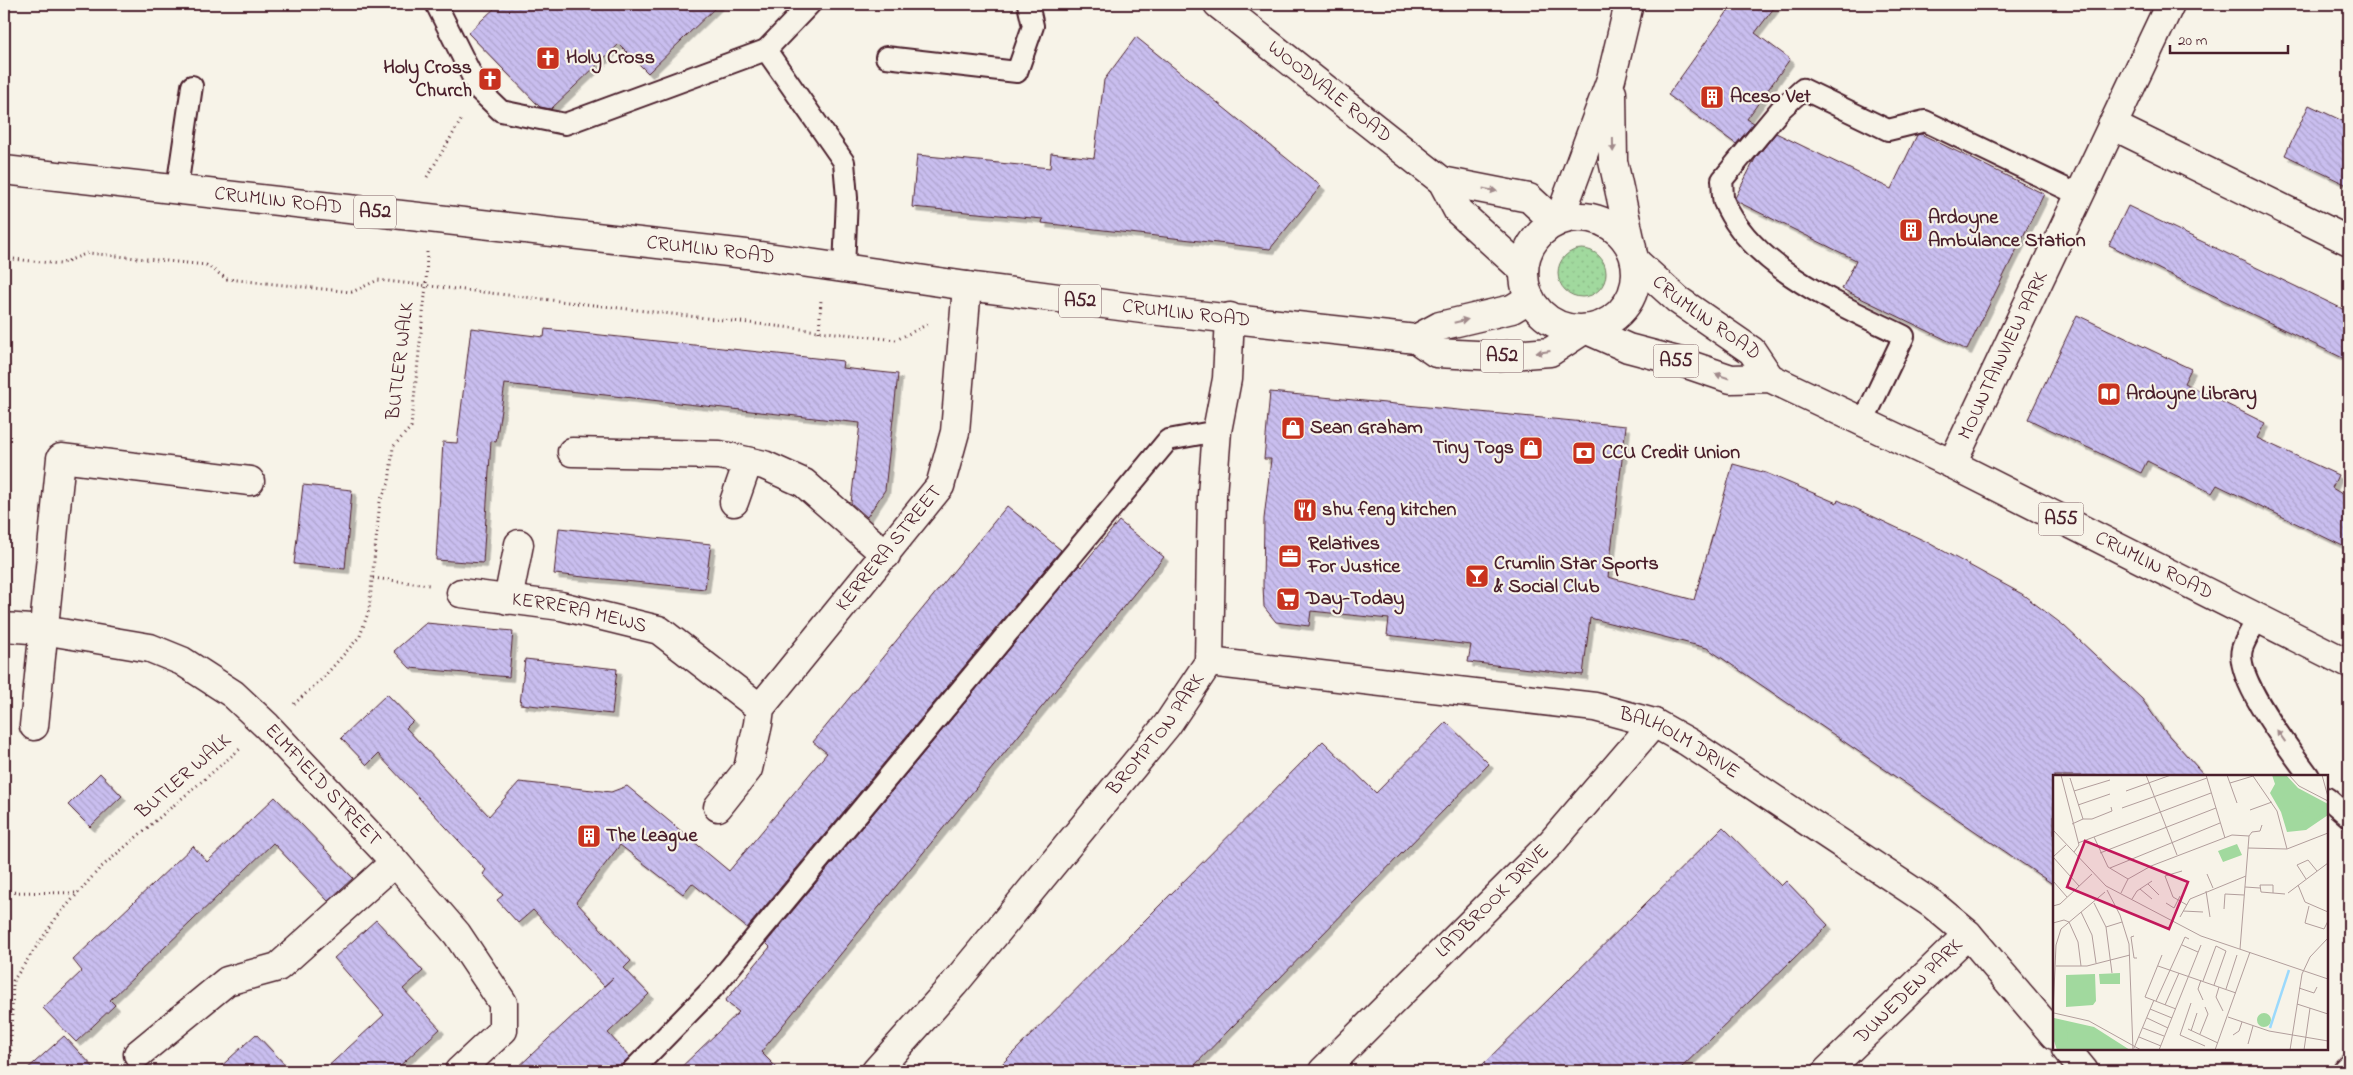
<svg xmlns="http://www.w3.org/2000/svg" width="2353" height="1075" font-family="'Indie Flower',sans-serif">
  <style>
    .grass { fill: url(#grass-dots); stroke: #767c64 }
    .building { fill: url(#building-back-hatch); stroke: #4a1f2b; filter: url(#shadow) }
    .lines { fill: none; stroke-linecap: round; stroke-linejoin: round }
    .lane-casing { stroke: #4a1f2b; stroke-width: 24 }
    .street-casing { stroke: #4a1f2b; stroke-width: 31 }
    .secondary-casing { stroke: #4a1f2b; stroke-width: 31 }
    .primary-casing { stroke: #4a1f2b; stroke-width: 31 }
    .highway-casing { stroke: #4a1f2b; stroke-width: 31 }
    .path { stroke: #4a1f2b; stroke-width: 3; stroke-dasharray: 1 4; stroke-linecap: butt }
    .lane { stroke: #f7f3e8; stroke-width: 20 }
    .street { stroke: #f7f3e8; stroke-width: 28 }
    .secondary { stroke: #f7f3e8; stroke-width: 28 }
    .primary { stroke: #f7f3e8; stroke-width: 28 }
    .highway { stroke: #f7f3e8; stroke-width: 28 }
    .oneway { fill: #a0898a }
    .labels { text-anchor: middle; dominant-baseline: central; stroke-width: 4.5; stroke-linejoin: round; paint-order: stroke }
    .shield { fill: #f7f3e8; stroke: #7e5f64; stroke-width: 1 }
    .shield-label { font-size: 19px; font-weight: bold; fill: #4a1f2b }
    .poi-label { font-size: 20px; font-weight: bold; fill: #4a1f2b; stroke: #f7f3e8; text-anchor: start }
    .street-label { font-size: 20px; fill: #4a1f2b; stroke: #f7f3e8 }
    .inset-river { fill: none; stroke: #9bd9fc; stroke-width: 2.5 }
    .inset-road { fill: none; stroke: #b29e9c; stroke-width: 1 }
    .view { fill: #c2185b; fill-opacity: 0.15; stroke: #c2185b; stroke-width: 2.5 }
    .inset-edge { fill: none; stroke: #4a1f2b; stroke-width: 2.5 }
  </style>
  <defs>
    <pattern id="grass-dots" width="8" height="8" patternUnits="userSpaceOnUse" patternTransform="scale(1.25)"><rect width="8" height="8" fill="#a1d99e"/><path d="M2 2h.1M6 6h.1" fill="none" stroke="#8cba88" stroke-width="1.8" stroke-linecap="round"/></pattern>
    <pattern id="building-back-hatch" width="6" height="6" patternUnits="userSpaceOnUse" patternTransform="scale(1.25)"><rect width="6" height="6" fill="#c9beef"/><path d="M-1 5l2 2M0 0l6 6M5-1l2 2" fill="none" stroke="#aea3cd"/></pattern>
    <filter id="shadow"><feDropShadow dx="4.5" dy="4.5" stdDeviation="0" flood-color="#0004"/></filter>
  </defs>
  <rect width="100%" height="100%" fill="#f7f3e8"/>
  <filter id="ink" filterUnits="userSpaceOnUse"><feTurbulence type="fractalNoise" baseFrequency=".02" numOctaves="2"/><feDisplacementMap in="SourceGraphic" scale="10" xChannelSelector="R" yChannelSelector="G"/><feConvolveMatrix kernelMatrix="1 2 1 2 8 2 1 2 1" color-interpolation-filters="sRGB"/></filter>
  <g filter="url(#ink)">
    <!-- grass -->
    <circle class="grass" cx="1582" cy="273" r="24"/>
    <!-- building -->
    <g class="building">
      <path d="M499 4H719L648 73 619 44 551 109 540 107 468 33Z"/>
      <path d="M1733 4H1777L1755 33 1790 59 1747 119 1754 123 1736 144 1668 95Z"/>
      <path d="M1136 37 1321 186 1270 249 1042 223 1043 219 912 207 917 155 1050 168 1051 153 1094 158 1104 80Z"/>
      <path d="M2309 105 2349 124V186L2285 155Z"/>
      <path d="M1776 133 1891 189 1917 135 1921 134 2044 194 1967 350 1842 289 1856 260 1738 202 1735 198 1755 159Z"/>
      <path d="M2128 206 2349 312V361L2109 245Z"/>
      <path d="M2077 315 2191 369 2184 383 2265 423 2257 438 2338 475 2332 488 2349 498V549L2217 485 2212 493 2147 461 2141 473 2028 419Z"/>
      <path d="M471 328 544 337 545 329 843 361 842 368 898 374 885 490 867 517 851 503 860 423 505 384 496 442 491 441 483 563 436 560 443 442 457 443Z"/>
      <path d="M1270 392 1626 426 1608 577 1694 600 1733 464 1766 473 1837 503 1838 500 1925 541 2022 594 2063 625 2142 699 2163 729 2205 776H2054V885L1707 648 1590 618 1583 675 1468 662 1471 645 1387 635 1389 619 1311 611 1309 626 1276 622 1264 607 1263 585 1264 519 1271 459H1264Z"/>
      <path d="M303 485 352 490 345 569 294 564Z"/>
      <path d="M1007 506 1061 550 747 928 692 883 683 894 620 845 576 902 631 961 624 968 649 994 608 1033 630 1057 623 1063 620 1071H514L613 978 604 986 533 910 518 923 497 900 503 895 483 874 486 870 378 754 367 765 341 738 387 694 413 721 406 728 489 816 519 782 611 792 627 786 729 871 827 753 813 742Z"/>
      <path d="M1119 521 1164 557 761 1052 780 1071H677L739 1012 725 1001 770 947 766 943 1079 565 1081 567Z"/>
      <path d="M559 528 711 544 705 589 554 574Z"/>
      <path d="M426 623 513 631 509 677 410 668 394 651Z"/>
      <path d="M525 659 617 669 612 714 520 704Z"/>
      <path d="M1446 722 1489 764 1189 1071H995L1323 741 1376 793Z"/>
      <path d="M100 773 122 796 90 827 68 805Z"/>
      <path d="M275 797 353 878 328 901 273 843 110 1000 115 1005 76 1042 43 1008 82 971 73 960 193 846 207 862Z"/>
      <path d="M1723 827 1781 886 1786 881 1828 925 1678 1071H1476Z"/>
      <path d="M376 920 423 971 403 989 440 1029 394 1071H323L384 1015 334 958Z"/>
      <path d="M256 1034 291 1071H216Z"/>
      <path d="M64 1036 97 1071H25Z"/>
    </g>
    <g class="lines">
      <!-- lane casing -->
      <g class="lane-casing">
        <g id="lane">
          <path d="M436 4 479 90 501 111 565 124 766 50 844 162 847 198 844 269"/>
          <path d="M766 50 810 4"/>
          <path d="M886 57 1017 72 1033 26 1028 4"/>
          <path d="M177 188 192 86"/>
          <path d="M1863 422 1904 336C1843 306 1753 269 1724 202 1722 196 1723 187 1722 180L1780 110 1803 89 1888 130 1925 121 2079 195"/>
          <path d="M2257 618C2253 628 2245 639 2242 649 2234 679 2292 752 2309 776"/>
          <path d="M2327 798 2349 817"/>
          <path d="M632 1071 713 988 1168 440 1217 431"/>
        </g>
      </g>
      <!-- street casing -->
      <g class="street-casing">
        <g id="street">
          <path d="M2112 125 2349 241"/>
          <path d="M572 452 720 455 764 465 804 483 886 555"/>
          <path id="s1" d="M1952 464 2170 4"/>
          <path d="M734 502 748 462"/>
          <path id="s2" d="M461 593 561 606 659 630 760 708"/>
          <path d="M508 600 519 544"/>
          <path id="s3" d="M4 627 43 630 150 648 182 661 233 694 267 726 395 862 457 934 503 1003V1030L459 1071"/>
          <path id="s4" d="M1209 662 1595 707 1654 723 1688 742 1932 904 1968 934 2054 1035"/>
          <path d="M34 726 61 458 250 481"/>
          <path id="s5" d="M718 807 748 769 758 724 760 708 940 486 955 432 967 286"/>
          <path d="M2066 1049 2084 1071"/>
          <path d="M138 1054 227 981 278 967 395 862"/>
          <path id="s6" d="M876 1071 954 984 1167 725 1209 662 1212 495 1217 431 1227 379 1230 317"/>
          <path id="s7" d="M1323 1071 1551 843 1654 723"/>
          <path id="s8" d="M1827 1071 1968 934"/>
          <path d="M2347 1071 2349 1069"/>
        </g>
      </g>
      <!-- secondary casing -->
      <g class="secondary-casing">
        <g id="secondary">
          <path id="s9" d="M1218 4 1442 181 1458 211 1524 271"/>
          <path d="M1442 181 1529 198 1555 222"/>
        </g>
      </g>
      <!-- primary casing -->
      <g class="primary-casing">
        <g id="primary">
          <path id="s10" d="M4 170 746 254 967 286 1150 310 1416 339 1436 353 1498 356 1550 352 1585 329"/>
          <path d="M1416 339 1440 326 1512 309 1530 298"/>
        </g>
      </g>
      <!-- highway casing -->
      <g class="highway-casing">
        <g id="highway">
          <path d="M1612 93 1613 161 1632 248"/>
          <circle cx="1580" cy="273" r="56"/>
          <path d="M1559 220 1611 79 1629 4"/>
          <path id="s11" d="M1636 262 1678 300 1752 351 1770 378"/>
          <path id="s12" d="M1585 329 1628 348 1681 362 1731 379 1770 378 1952 464 2349 664"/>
        </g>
      </g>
      <!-- path -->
      <g class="path">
        <path d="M427 177 463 117"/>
        <path d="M4 258 60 264 88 253 206 265 227 279 352 292 378 280 896 340 930 323"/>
        <path d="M819 332 821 300"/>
        <path d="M373 578 429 585"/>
        <path d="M294 704 322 679 360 636 369 610 380 501 389 483 393 447 411 427 426 286 427 252"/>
        <path d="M4 892 78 893"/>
        <path d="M10 1071 13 981 56 918 99 869 241 748"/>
      </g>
      <!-- lane -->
      <use href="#lane" class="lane"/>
      <!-- street -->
      <use href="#street" class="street"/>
      <!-- secondary -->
      <use href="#secondary" class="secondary"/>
      <!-- primary -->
      <use href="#primary" class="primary"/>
      <!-- highway -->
      <use href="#highway" class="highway"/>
    </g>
    <!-- one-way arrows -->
    <defs><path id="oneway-solid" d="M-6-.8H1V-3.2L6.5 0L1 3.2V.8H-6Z" transform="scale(1.25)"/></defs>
    <g class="oneway">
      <use href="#oneway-solid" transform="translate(1613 145) rotate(89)"/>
      <use href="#oneway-solid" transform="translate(1490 190) rotate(11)"/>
      <use href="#oneway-solid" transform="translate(1461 321) rotate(-13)"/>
      <use href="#oneway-solid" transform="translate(1543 352) rotate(172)"/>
      <use href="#oneway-solid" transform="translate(1722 376) rotate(-161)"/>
      <use href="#oneway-solid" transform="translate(2281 736) rotate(-125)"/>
    </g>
  </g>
  <!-- icons -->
  <defs>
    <g id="church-square" transform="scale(1.25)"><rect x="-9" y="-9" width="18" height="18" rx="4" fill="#c8321e" stroke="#f7f3e8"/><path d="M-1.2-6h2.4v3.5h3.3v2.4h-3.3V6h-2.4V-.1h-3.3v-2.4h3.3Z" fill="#fff"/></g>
    <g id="building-square" transform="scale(1.25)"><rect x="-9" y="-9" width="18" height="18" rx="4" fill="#c8321e" stroke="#f7f3e8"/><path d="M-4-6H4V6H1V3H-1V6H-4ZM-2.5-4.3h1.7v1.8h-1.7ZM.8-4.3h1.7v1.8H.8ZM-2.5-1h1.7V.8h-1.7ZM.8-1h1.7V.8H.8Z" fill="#fff"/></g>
    <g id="library-square" transform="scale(1.25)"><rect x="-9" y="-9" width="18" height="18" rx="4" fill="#c8321e" stroke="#f7f3e8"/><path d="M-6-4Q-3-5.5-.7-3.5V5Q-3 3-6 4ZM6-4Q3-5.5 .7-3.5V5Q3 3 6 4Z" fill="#fff"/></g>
    <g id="shop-square" transform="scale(1.25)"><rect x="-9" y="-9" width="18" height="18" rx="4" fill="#c8321e" stroke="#f7f3e8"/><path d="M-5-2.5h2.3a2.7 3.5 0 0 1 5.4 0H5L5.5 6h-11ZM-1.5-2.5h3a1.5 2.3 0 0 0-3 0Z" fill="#fff"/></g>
    <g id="bank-square" transform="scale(1.25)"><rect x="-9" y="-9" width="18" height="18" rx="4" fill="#c8321e" stroke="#f7f3e8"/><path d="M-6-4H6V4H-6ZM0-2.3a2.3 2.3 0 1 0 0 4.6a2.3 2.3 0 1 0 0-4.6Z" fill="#fff"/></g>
    <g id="restaurant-square" transform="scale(1.25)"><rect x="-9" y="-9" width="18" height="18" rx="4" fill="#c8321e" stroke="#f7f3e8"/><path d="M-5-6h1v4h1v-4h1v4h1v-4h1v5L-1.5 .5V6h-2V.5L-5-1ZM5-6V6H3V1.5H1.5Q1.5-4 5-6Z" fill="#fff"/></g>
    <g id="office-square" transform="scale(1.25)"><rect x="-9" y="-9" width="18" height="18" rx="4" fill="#c8321e" stroke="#f7f3e8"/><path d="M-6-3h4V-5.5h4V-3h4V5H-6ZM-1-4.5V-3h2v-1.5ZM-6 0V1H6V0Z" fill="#fff"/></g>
    <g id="bar-square" transform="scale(1.25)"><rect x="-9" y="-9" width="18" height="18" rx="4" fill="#c8321e" stroke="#f7f3e8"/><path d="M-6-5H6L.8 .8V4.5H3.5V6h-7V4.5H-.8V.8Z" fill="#fff"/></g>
    <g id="supermarket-square" transform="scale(1.25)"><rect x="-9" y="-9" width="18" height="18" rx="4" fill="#c8321e" stroke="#f7f3e8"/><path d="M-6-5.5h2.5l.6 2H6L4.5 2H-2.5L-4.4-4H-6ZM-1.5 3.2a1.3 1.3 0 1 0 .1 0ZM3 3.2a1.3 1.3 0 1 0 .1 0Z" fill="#fff"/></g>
  </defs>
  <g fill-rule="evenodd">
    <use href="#church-square" x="548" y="58"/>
    <use href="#church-square" x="490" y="79"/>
    <use href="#building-square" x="1712" y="97"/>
    <use href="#building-square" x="1911" y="230"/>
    <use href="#library-square" x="2109" y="394"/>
    <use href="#shop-square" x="1293" y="428"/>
    <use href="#shop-square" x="1531" y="448"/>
    <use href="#bank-square" x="1584" y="453"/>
    <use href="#restaurant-square" x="1305" y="510"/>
    <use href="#office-square" x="1290" y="556"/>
    <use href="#bar-square" x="1477" y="576"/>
    <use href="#supermarket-square" x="1288" y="599"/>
    <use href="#building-square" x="589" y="836"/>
  </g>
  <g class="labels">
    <!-- shield labels -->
    <g class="shield">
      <rect x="354" y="195.5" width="42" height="33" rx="4"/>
      <rect x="1059" y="284.5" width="42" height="33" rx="4"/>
      <rect x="1481" y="339.5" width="42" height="33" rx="4"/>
      <rect x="1653.5" y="344.5" width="45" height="33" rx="4"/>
      <rect x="2038.5" y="502.5" width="45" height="33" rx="4"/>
    </g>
    <g class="shield-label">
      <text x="375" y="212">A52</text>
      <text x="1080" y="301">A52</text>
      <text x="1502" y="356">A52</text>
      <text x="1676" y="361">A55</text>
      <text x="2061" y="519">A55</text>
    </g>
    <!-- poi labels -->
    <g class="poi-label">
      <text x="566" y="58">Holy Cross</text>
      <text x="472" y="68" text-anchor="end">Holy Cross<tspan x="472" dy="23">Church</tspan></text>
      <text x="1730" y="97">Aceso Vet</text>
      <text x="1928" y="218">Ardoyne<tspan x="1928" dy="23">Ambulance Station</tspan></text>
      <text x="2126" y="394">Ardoyne Library</text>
      <text x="1310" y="428">Sean Graham</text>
      <text x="1514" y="448" text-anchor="end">Tiny Togs</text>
      <text x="1602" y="453">CCU Credit Union</text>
      <text x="1322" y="510">shu feng kitchen</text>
      <text x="1308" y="544">Relatives<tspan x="1308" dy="23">For Justice</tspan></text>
      <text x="1494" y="564">Crumlin Star Sports<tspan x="1494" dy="23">&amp; Social Club</tspan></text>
      <text x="1306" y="599">Day-Today</text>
      <text x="606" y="836">The League</text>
    </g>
    <!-- street labels -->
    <g class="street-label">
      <text stroke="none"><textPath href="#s9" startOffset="142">WOODVALE ROAD</textPath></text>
      <text stroke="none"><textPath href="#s10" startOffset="276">CRUMLIN ROAD</textPath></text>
      <text stroke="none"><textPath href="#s10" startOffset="711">CRUMLIN ROAD</textPath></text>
      <text stroke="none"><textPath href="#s10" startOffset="1191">CRUMLIN ROAD</textPath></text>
      <text stroke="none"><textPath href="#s11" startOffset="90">CRUMLIN ROAD</textPath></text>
      <text stroke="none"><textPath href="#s1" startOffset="120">MOUNTAINVIEW PARK</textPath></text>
      <text transform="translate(401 361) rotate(-83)">BUTLER WALK</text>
      <text stroke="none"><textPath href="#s5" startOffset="316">KERRERA STREET</textPath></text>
      <text stroke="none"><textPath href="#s12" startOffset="621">CRUMLIN ROAD</textPath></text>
      <text stroke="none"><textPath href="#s2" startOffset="120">KERRERA MEWS</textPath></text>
      <text stroke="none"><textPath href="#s6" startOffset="438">BROMPTON PARK</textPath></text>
      <text stroke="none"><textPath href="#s4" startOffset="481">BALHOLM DRIVE</textPath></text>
      <text transform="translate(184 777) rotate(-41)">BUTLER WALK</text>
      <text stroke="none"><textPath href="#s3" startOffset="371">ELMFIELD STREET</textPath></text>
      <text stroke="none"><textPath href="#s7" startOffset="240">LADBROOK DRIVE</textPath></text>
      <text stroke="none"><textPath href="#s8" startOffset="114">DUNEDEN PARK</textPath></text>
    </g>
  </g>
  <!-- overview -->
  <g transform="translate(2053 775)">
    <rect width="275" height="275" fill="#f7f3e8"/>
    <path d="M219 0H233L245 13 275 29V40L253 55 234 57 228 37 217 18 222 9ZM1 243 41 252 77 275H4L0 263Z" fill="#a1d99e"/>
    <path d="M264 26 272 37 250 52 243 41ZM184 69 189 80 170 87 165 76ZM67 198V209H47L46 199ZM42 199 43 226 40 230 13 232V200ZM204 245a7 7 0 1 1 14 0a7 7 0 1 1-14 0ZM13 247 15 266 6 267 3 249Z" fill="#a1d99e"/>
    <path class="inset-river" d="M217 253 236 195"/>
    <path class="inset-road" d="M8 0 26 70 21 77M93 0 124 80M153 0 172 63M174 0 184 28M236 0 246 11 275 26M269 0 275 22M200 1 224 36 234 74M17 3 30 44 19 49M177 8 200 1M21 16 57 5M73 16 118 0M25 30 57 19M69 33 154 3M197 35 219 27M30 44H39L59 36 58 32M0 55 53 111M41 62 55 92 75 104M25 68 158 18M195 73 234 74 275 58M47 78 163 33M0 82 26 111M0 82 13 70M57 93 167 48M129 96 112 101 120 122 134 130M154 99 160 113M253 104 244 90 255 85 264 96M0 106 14 122M95 109 106 120M245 110 252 127 275 137M53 111 148 161 275 204M192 112 207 113M87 114 99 124M54 115 67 140 76 169 80 275M153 116 157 142M68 118 75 104 98 91 179 60 196 61M220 118V110H207L208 117 232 119M235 118 275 88M79 124 84 116 99 106M41 128 53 152 59 198M113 128 121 133 127 121M0 131 7 129 39 99M256 131 252 148 271 154 275 146M171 134 172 119 191 120M130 136 150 137M28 137 39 160 43 188M127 142 137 124 193 101M0 148 11 145 16 147 25 167 28 191M53 152 69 147M81 161 78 162 81 183H84M129 170 145 177M187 174 196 61 199 57 207 56 209 50M109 180 92 222 123 234M3 191H34L77 180M105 191 183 218M148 205 145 214 150 225M150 206 163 171 173 176 161 210M166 212 163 222 170 236M246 213 261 218 264 212M173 214 184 180M103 226 132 162 136 164M138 228 127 260 152 271M244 229 275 239M112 230 126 198M97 234 119 243M0 238 3 170 8 154 52 117M1 238 36 246 88 275M175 242 216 256 275 266M94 243 115 253M90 253 111 261M135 254 165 268M138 256 144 238M147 259 155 239 152 232M180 260 186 256 189 247M86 262 108 271M195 269 200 251M81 273 101 225M106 275 148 170M162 275 197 177M237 275 249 199 257 182 275 163M251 275 257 233"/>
    <path class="view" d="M32 66 135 107 116 154 14 112Z"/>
    <rect width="275" height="275" class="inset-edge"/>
  </g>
  <!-- margin -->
  <rect width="2353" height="1075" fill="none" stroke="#f7f3e8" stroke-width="20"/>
  <rect x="10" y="10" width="2333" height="1055" fill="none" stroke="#4a1f2b" stroke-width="2" filter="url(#ink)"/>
  <!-- scale -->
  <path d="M2170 45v8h118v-8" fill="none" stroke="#4a1f2b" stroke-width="2.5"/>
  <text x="2178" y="45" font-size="15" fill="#4a1f2b" stroke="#f7f3e8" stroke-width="4" paint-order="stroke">20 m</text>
</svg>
